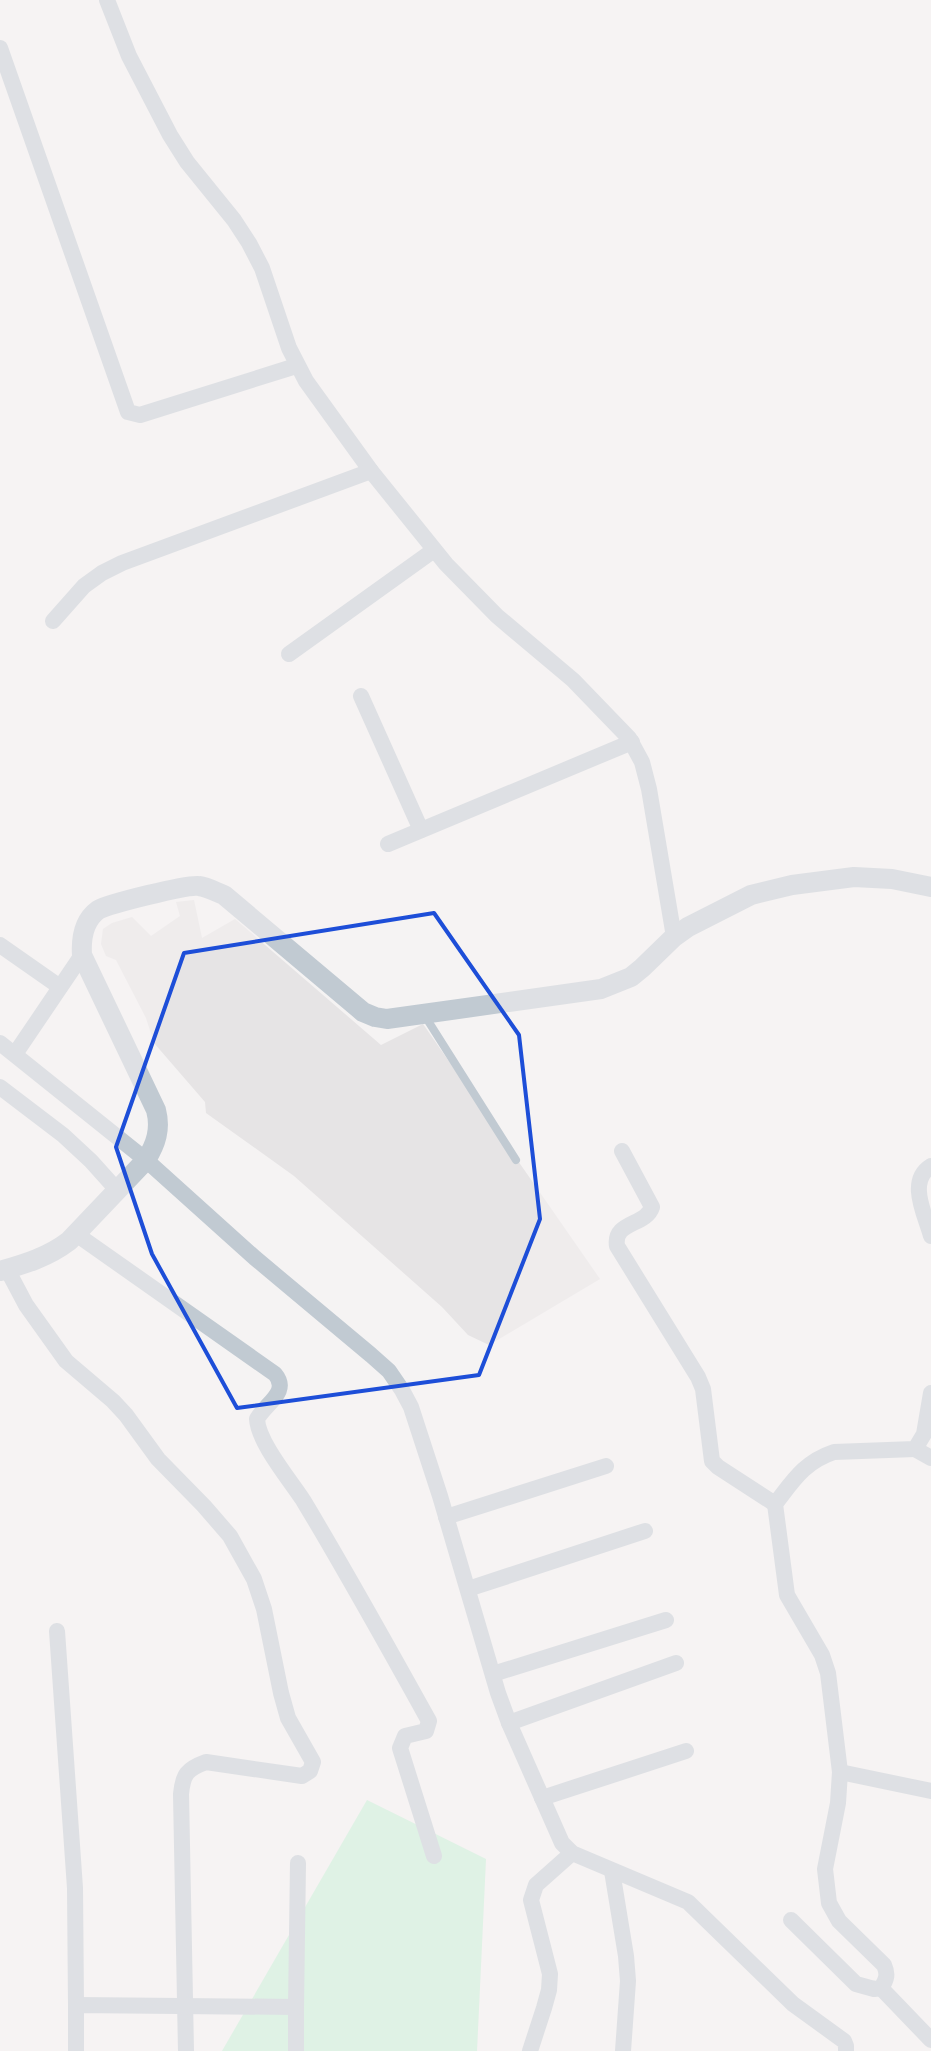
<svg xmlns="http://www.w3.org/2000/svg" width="931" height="2051" font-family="'Archivo Narrow',sans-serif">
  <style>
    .education { fill: #e6e4e5 }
    .green { fill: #c3f1d5 }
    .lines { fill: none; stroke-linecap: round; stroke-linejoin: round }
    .service { stroke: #c1cad2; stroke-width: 8 }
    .minor { stroke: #c1cad2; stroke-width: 16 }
    .tertiary { stroke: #c1cad2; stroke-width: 20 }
    .marked { fill: none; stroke: #1d4ed8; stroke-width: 4; stroke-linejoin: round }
  </style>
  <rect width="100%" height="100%" fill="#f5f3f3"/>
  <!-- education -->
  <path class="education" d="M194 900 202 938 235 919 381 1045 423 1024 600 1279 489 1345 468 1335 442 1307 294 1176 206 1113 205 1102 154 1043 146 1018 116 960 106 956 101 944 103 929 112 923 132 917 151 936 180 916 176 902Z"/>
  <!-- green -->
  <path class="green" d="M367 1800 486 1859 477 2051H222Z"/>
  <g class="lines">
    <!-- service -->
    <path class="service" d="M425 1016 516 1160"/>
    <!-- minor -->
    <g class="minor">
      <path d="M107 0 129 56 170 135 187 162 234 220 249 243 262 268 289 348 306 381 371 471 446 564 497 616 573 680 629 738 642 762 649 789 674 937"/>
      <path d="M0 48 128 412 140 415 296 366"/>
      <path d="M53 621 84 586 102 573 122 563 371 471"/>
      <path d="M289 654 434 550"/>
      <path d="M361 696 421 830"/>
      <path d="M388 844 632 742"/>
      <path d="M0 945 60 987"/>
      <path d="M0 1043 146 1160 255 1258 371 1355 389 1371 402 1390 411 1407 440 1496 498 1693 509 1723 562 1843 572 1853 688 1902 793 2004 844 2041 846 2046V2051"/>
      <path d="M15 1054 82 955"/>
      <path d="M0 1087 63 1135 91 1161 117 1190"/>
      <path d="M622 1151 652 1207C646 1226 613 1221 617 1246L698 1377 703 1389 712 1461 718 1467 775 1504"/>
      <path d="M931 1166C907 1181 925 1214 931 1236"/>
      <path d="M76 1234 275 1374C290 1392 266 1403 257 1419 258 1442 290 1480 303 1500 347 1573 388 1647 429 1721L426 1731 405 1736 400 1748 434 1856"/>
      <path d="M7 1269 26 1305 66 1361 113 1401 126 1415 158 1459 204 1506 230 1536 254 1579 264 1609 281 1693 288 1718 313 1762 310 1771 302 1776 206 1762C187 1769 183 1774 181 1794L186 2051"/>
      <path d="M915 1449 931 1458"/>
      <path d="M446 1517 606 1466"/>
      <path d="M468 1589 645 1531"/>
      <path d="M57 1631 75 1888 76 2005"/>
      <path d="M493 1674 666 1620"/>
      <path d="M509 1723 676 1663"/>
      <path d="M840 1772 931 1791"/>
      <path d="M542 1798 686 1751"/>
      <path d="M612 1871 626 1956 628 1981 623 2051"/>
      <path d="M791 1920 856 1984 874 1989 881 1988C887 1979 888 1974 884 1965L839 1921 829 1903 825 1869 838 1803 840 1772 828 1673 822 1655 787 1595 775 1504C793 1481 804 1462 834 1452L915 1449 924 1434 931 1393"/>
      <path d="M881 1988 931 2040"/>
      <path d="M296 2007V2051"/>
      <path d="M76 2051V2005L296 2007 298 1863"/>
      <path d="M530 2051 544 2008 549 1990 550 1974 531 1900 536 1885 572 1853"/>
    </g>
    <!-- tertiary -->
    <path class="tertiary" d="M0 1271C25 1264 48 1257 69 1241L146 1160C156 1144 161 1129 156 1110L82 955C81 939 83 921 98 910 108 904 188 884 199 886 207 887 216 892 224 895L363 1012 375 1017 387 1019 601 989 631 977 642 968 674 937 688 927 751 895 792 885 854 877 892 879 931 887"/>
  </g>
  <!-- marked area -->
  <path d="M0 0H931V2051H0ZM434 913 519 1035 540 1219 479 1375 237 1408 152 1254 116 1147 184 953Z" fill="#f5f3f3" fill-opacity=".55" fill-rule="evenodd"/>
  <path class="marked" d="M434 913 519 1035 540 1219 479 1375 237 1408 152 1254 116 1147 184 953Z"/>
</svg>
